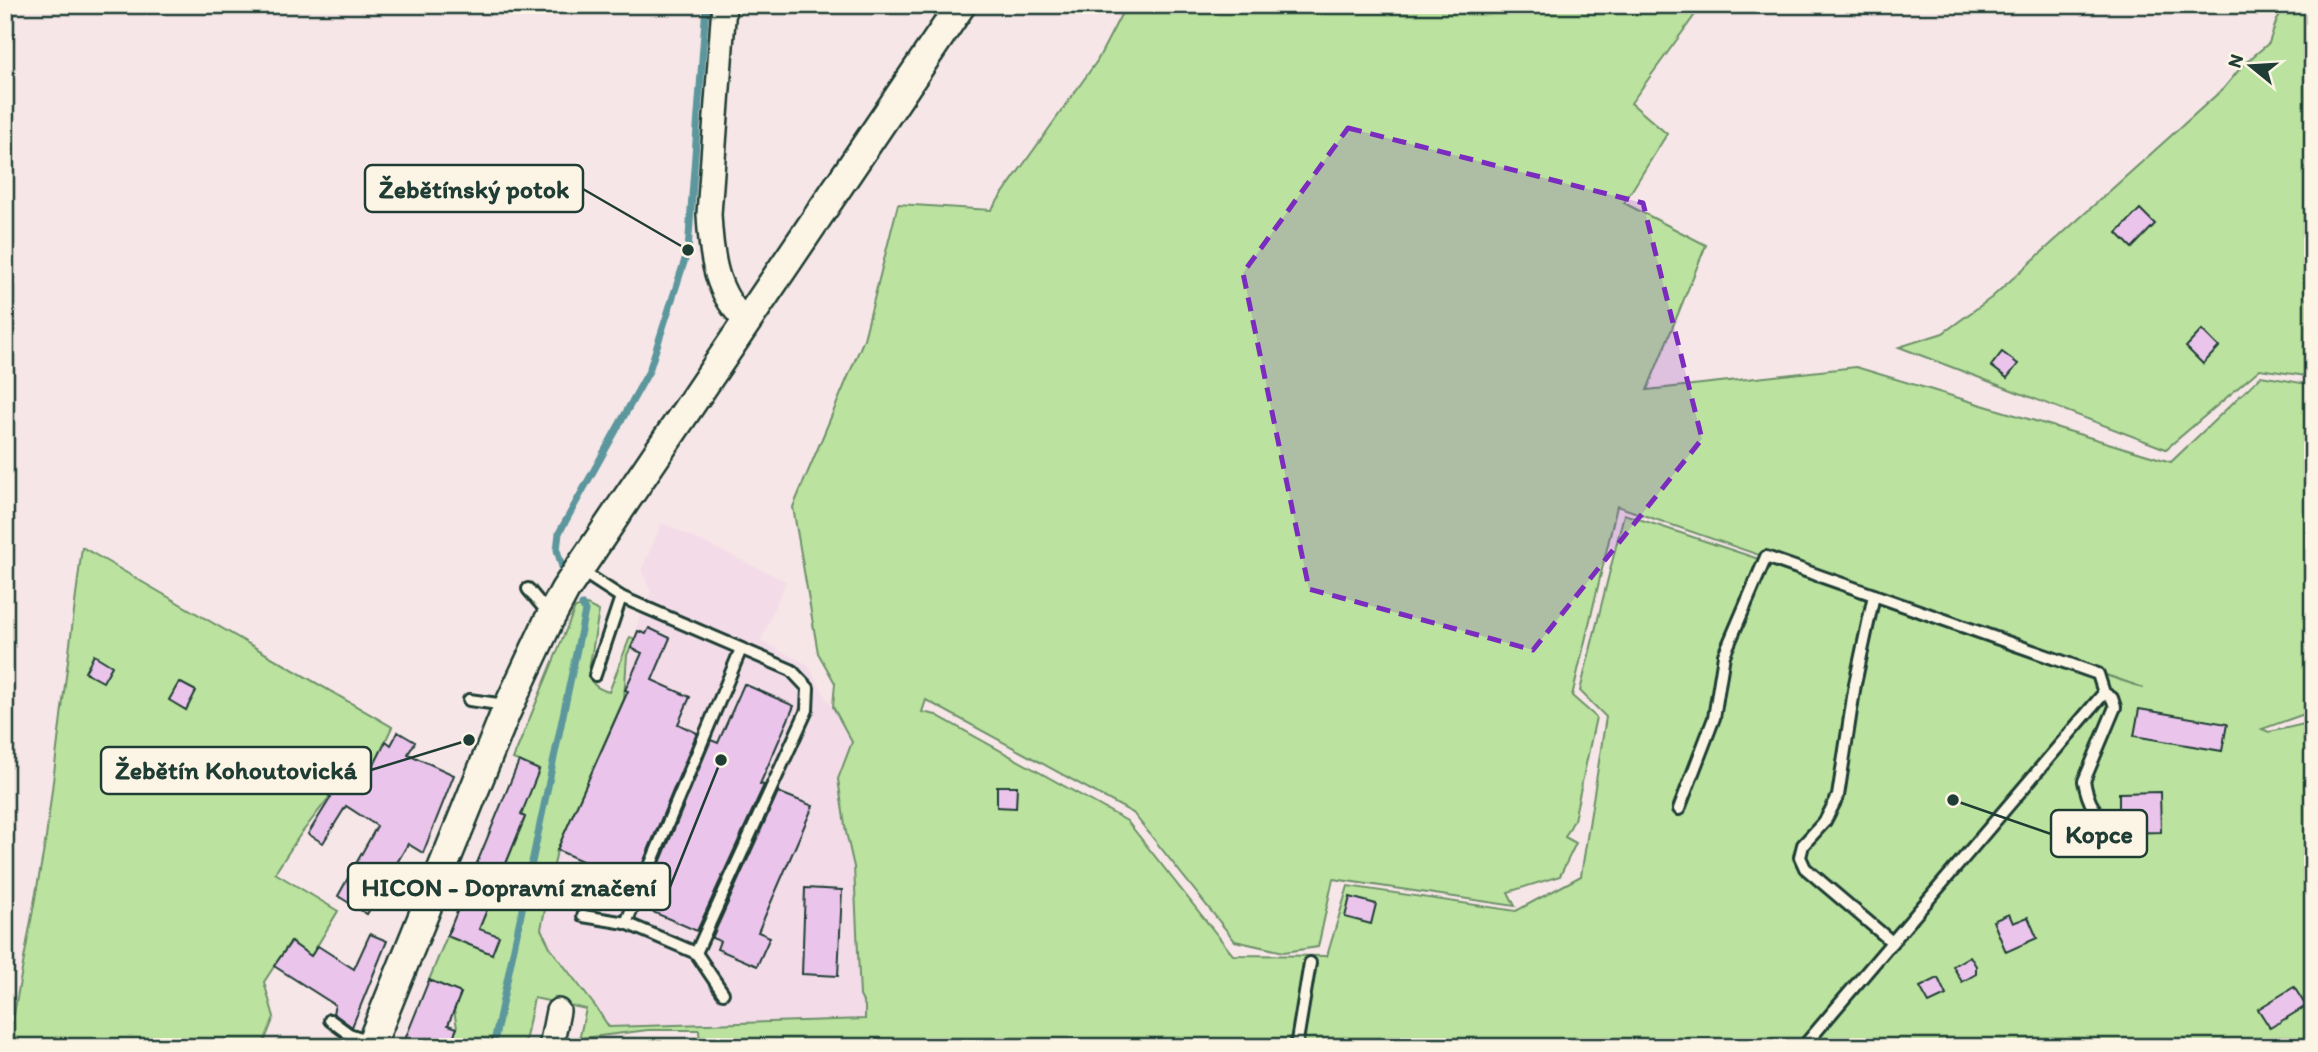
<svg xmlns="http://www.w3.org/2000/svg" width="2318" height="1052" font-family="Itim,sans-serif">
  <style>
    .built { fill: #f3dce8 }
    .green { fill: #bbe39f; stroke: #6d906a; stroke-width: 2; fill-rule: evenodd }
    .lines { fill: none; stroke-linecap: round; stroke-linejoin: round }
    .stream { stroke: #5c979d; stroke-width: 7 }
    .building { fill: #ebc4ec; stroke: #1f3d34; stroke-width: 2 }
    .service-casing { stroke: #1f3d34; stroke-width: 16 }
    .minor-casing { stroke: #1f3d34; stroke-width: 28 }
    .tertiary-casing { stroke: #1f3d34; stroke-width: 33 }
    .service { stroke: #fcf5e5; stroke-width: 10 }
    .minor { stroke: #fcf5e5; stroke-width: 23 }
    .tertiary { stroke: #fcf5e5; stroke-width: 28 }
    .marked { fill: #7b2cbf; fill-opacity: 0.2; stroke: #7b2cbf; stroke-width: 5; stroke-dasharray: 14 9; stroke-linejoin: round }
    .leader { fill: none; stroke: #1f3d34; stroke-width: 2.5 }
    .callout-dot { fill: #1f3d34; stroke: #fcf5e5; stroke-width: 2.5 }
    .callout { fill: #fcf5e5; stroke: #1f3d34; stroke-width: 2.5 }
    .callout-label { font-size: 26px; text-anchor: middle; font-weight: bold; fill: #1f3d34 }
  </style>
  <rect width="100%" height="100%" fill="#f7e6e7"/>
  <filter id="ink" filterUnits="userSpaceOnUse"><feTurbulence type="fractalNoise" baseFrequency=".0143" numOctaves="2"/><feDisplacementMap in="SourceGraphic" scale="14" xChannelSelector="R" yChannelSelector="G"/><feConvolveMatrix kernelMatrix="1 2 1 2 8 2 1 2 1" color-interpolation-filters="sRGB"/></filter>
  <g filter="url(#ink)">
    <!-- built -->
    <path class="built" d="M662 523 786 581 761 641 807 664 852 742 838 779 846 832 854 867 860 996 865 1006V1019L609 1027 595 1006 551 949 541 929 557 850 624 699 627 655 635 639 636 627 643 606 651 593 641 570Z"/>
    <!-- green -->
    <g class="green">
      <path d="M1126 5H1702L1631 103 1667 134 1624 203 1706 245 1647 390 1856 367 2171 462 2261 376 2313 385V711L2262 729 2269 732 2313 722V1047H700L699 1030H648L584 1038V1047H567L564 1037 579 1040 586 1009 534 998 524 1047H471L452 1040 457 1028 454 1010 461 993 429 980 447 936 492 954 479 929 525 818 521 815 539 770 513 759 575 608 587 605 599 611 589 670C590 684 596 688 609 692L630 637 635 639 627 655 624 699 557 850 541 929 551 949 595 1006 609 1027 865 1019V1006L860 996 854 867 846 832 838 779 852 742 833 707 835 683 818 653 793 507 864 339 898 204 991 210 1097 61ZM1617 506 2144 688 1624 514 1580 691 1606 717 1581 876 1516 911 1348 886 1327 956 1233 955 1127 821 936 715 922 712 926 700 1133 813 1235 941 1284 952 1318 947 1333 879 1515 906 1508 892 1560 876 1576 843 1565 837 1574 820 1596 717 1572 696Z"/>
      <path d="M2287 5H2313V377L2260 369 2166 449 1899 347 1943 333 1991 298 2224 88 2243 65 2269 43 2277 19Z"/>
      <path d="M82 547 392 727 373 768 344 751 322 791 330 796 300 835 275 873 338 911 311 956 290 942 264 982 274 1017 262 1047H8L46 838Z"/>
    </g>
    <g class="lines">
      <!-- stream -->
      <g class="stream">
        <path d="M562 567 557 550 559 533 649 371 688 250 706 5"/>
        <path d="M493 1047 585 611 582 605"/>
      </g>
    </g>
    <!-- building -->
    <g class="building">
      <path d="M2140 209 2155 224 2132 248 2117 233Z"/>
      <path d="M2202 330 2219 347 2203 364 2186 347Z"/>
      <path d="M2002 352 2018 364 2007 378 1991 366Z"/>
      <path d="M649 628 670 638 652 680 690 697 678 724 697 733 635 882 605 871 557 850 628 691 625 690 642 653 631 648 638 631 646 634Z"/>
      <path d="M94 655 112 666 103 682 85 672Z"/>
      <path d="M179 682 196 691 186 710 169 700Z"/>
      <path d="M744 684 794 706 760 784 764 785 697 931 646 909 655 889 650 887 711 740 718 743Z"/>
      <path d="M2139 709 2227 724 2222 751 2134 736Z"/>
      <path d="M398 732 415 742 408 754 454 775 423 853 408 844 367 914 338 896 377 826 346 806 323 843 308 834 331 797 322 791 341 759 369 775 386 741 391 745Z"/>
      <path d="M519 761 539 770 521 815 525 817 479 929 499 936 492 954 447 936Z"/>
      <path d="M997 786H1017L1016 808 997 807Z"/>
      <path d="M778 792 813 806 758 932 770 937 757 966 717 949 720 941 712 938Z"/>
      <path d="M2160 792 2161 832 2120 833 2123 823 2119 817V793Z"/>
      <path d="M805 888 842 890 838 976 802 974Z"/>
      <path d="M1350 897 1376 904 1371 924 1345 917Z"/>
      <path d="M2009 914 2013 923 2028 917 2037 938 2006 952 1993 921Z"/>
      <path d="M370 934 387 941 352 1027 333 1013 335 1005 274 966 291 942 311 956 318 946 354 969Z"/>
      <path d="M1970 956 1976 966V974L1962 982 1953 966Z"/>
      <path d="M1938 978 1946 995 1929 1003 1920 987Z"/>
      <path d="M429 980 461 993 448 1025 457 1028 449 1047H402Z"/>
      <path d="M2294 987 2306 1006 2270 1028 2258 1009Z"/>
    </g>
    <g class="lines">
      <!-- service casing -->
      <g class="service-casing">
        <g id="service">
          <path d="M581 571 621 597 791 670 808 688 807 710 696 953"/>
          <path d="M528 589 549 614"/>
          <path d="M1874 595 1855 684 1838 796 1825 821 1803 845 1800 857 1805 868 1892 942"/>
          <path d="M595 675 621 597"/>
          <path d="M469 700 506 705"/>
          <path d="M1679 809 1714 718 1724 655 1766 557 2098 674 2104 693 2112 698 2115 707 2084 781C2088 802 2094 816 2115 823"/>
          <path d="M583 916 626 923 696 953 723 993"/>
          <path d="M626 923 741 649"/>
          <path d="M330 1020 349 1034 369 1041"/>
          <path d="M1296 1047 1310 963"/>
          <path d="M1803 1047 2104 693"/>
        </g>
      </g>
      <!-- minor casing -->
      <g class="minor-casing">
        <g id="minor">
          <path d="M724 5 709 214C711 254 715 296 748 322"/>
          <path d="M551 1047 558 1011"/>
        </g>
      </g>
      <!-- tertiary casing -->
      <g class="tertiary-casing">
        <path id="tertiary" d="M370 1047 505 714 548 622 565 590 961 5"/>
      </g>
      <!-- service -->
      <use href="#service" class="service"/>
      <!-- minor -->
      <use href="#minor" class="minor"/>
      <!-- tertiary -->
      <use href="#tertiary" class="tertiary"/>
    </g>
  </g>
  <!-- marked area -->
  <path class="marked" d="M1348 128 1643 203 1702 439 1533 650 1309 589 1243 273Z"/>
  <!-- callouts -->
  <path class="leader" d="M688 250L583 189M469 740L371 770M1953 800L2051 834M721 760L670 887"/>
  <g class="callout-dot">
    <circle cx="688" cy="250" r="7"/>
    <circle cx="469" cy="740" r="7"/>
    <circle cx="1953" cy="800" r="7"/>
    <circle cx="721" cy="760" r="7"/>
  </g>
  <g class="callout">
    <rect x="365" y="165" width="218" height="47" rx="7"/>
    <rect x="101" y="747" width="270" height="47" rx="7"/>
    <rect x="2051" y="810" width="96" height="47" rx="7"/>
    <rect x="348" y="863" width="322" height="47" rx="7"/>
  </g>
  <g class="callout-label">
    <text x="474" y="198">Žebětínský potok</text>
    <text x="236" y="779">Žebětín Kohoutovická</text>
    <text x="2099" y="843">Kopce</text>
    <text x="509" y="896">HICON - Dopravní značení</text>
  </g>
  <!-- margin -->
  <rect width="2318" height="1052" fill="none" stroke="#fcf5e5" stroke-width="28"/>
  <rect x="14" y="14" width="2290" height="1024" fill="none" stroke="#1f3d34" stroke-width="2.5" filter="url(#ink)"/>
  <!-- north arrow -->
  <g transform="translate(2251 66) rotate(288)" stroke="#fcf5e5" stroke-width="5" paint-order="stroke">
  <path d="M0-5L12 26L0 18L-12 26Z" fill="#1f3d34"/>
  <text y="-10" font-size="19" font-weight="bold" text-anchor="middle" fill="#1f3d34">N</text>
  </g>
</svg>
